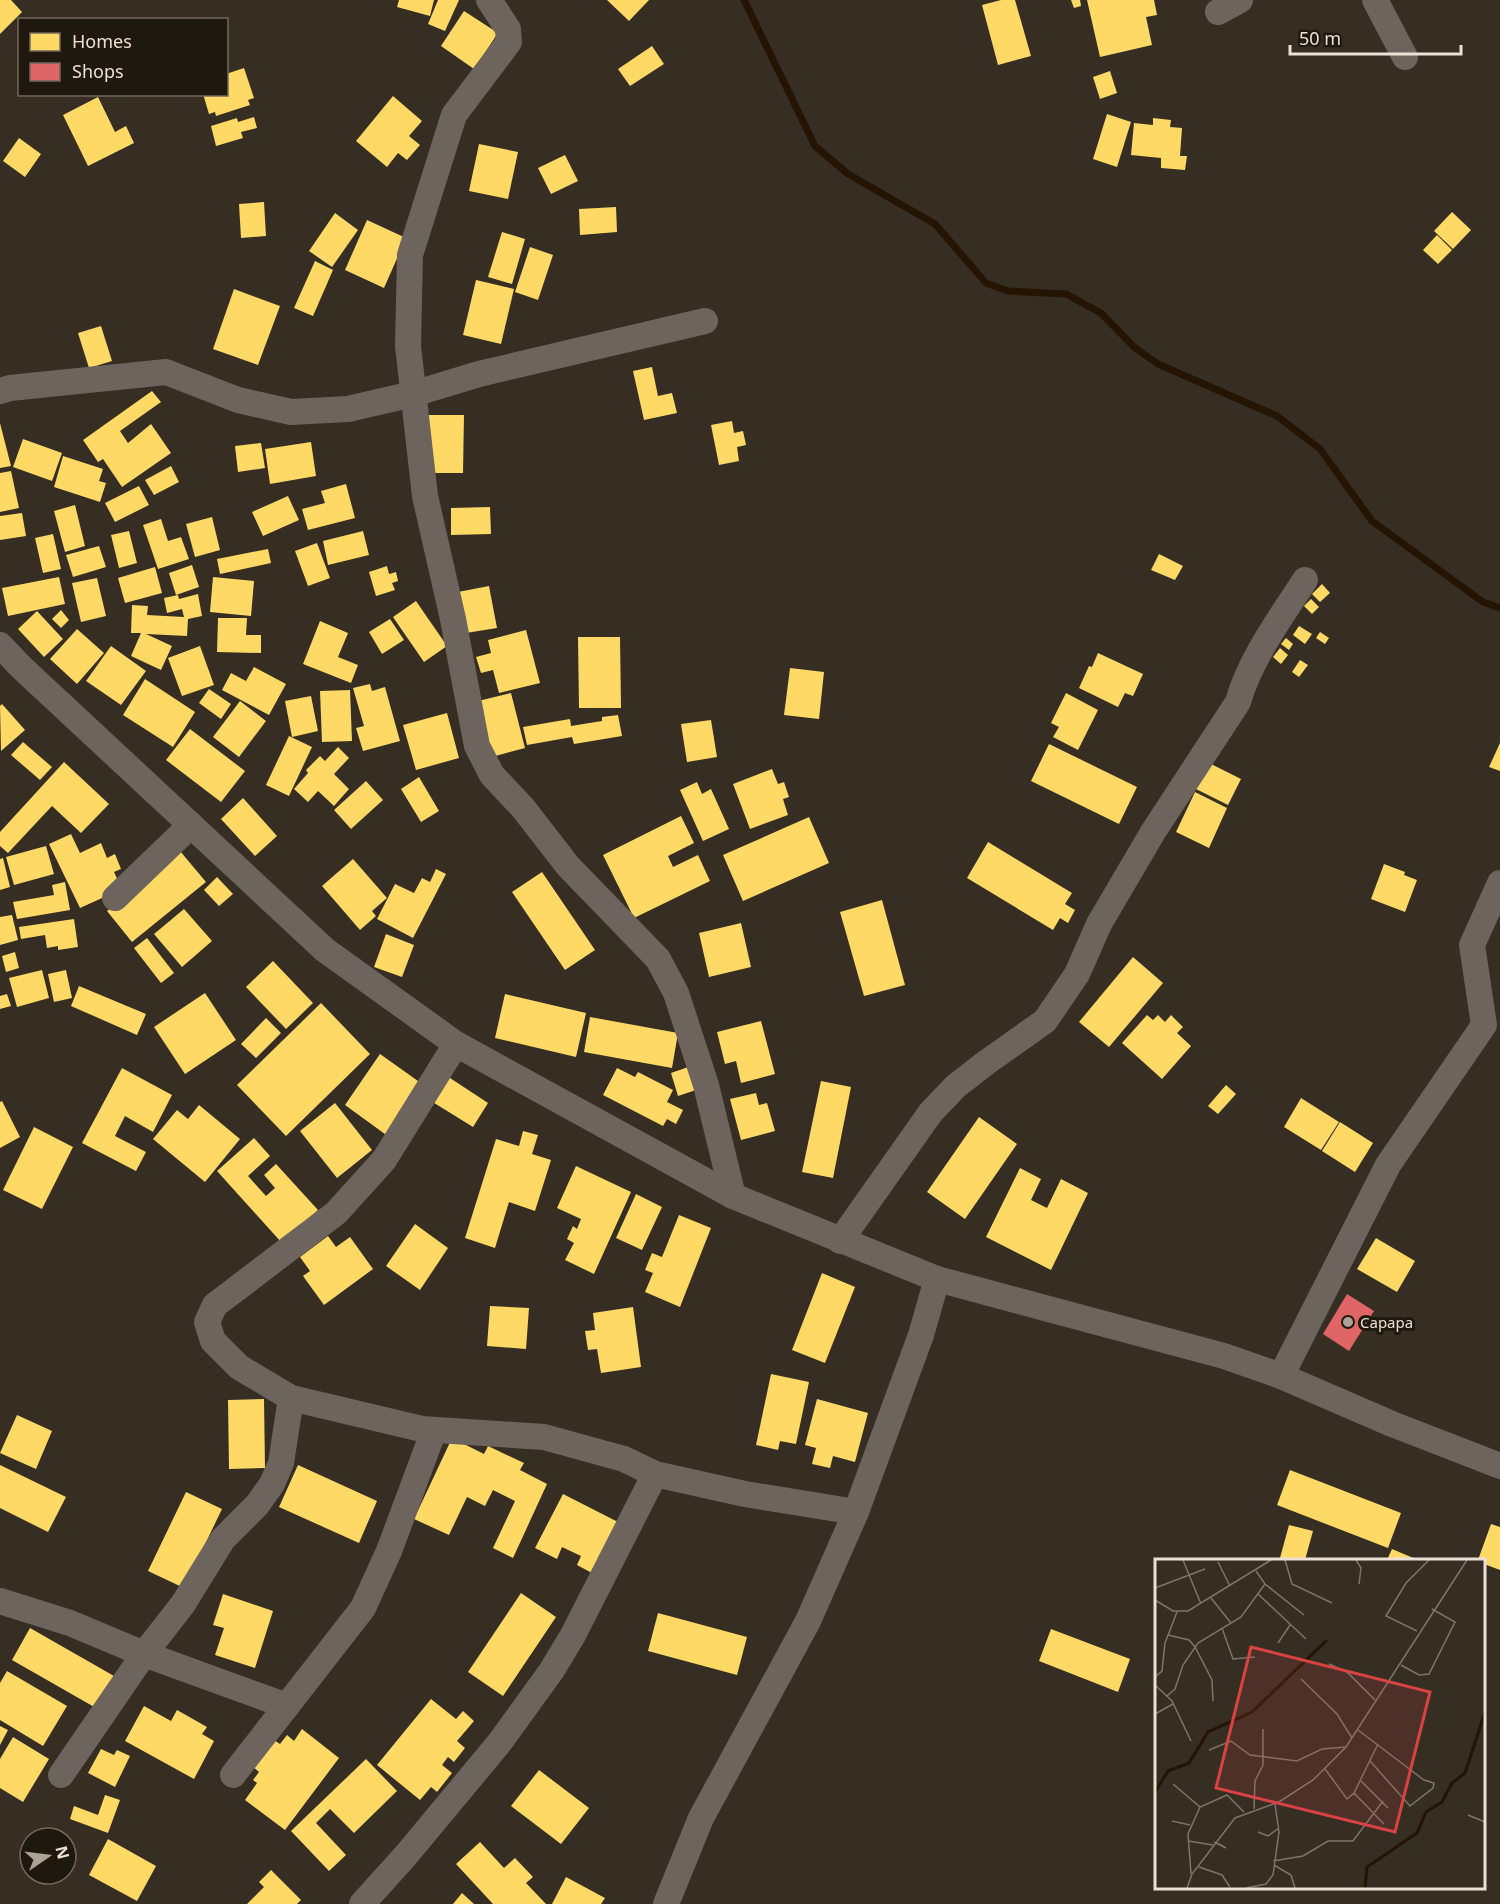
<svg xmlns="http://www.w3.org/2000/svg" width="1500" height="1904" font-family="'Noto Sans',sans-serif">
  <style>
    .homes { fill: #ffd966 }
    .shops { fill: #e06666 }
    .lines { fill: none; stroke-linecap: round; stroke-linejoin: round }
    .stream { stroke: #261403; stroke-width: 7 }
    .minor { stroke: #6c645d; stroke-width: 26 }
    .poi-dot { fill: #aca297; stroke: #1f180f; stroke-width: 2 }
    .labels { text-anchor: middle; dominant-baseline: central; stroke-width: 6; stroke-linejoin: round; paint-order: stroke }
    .poi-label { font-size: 15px; fill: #ebe1d5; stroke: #1f180f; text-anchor: start }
    .inset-river { fill: none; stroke: #261403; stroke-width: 3 }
    .inset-road { fill: none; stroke: #7e756a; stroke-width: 1.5 }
    .view { fill: #d94442; fill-opacity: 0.15; stroke: #d94442; stroke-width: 3 }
    .inset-edge { fill: none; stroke: #ebe1d5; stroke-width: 3 }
  </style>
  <rect width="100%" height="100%" fill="#362d23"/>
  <!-- homes -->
  <g class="homes">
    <path d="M0 0H11L22 12 0 34Z"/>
    <path d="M399 0H434L430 16 397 7Z"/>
    <path d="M438 0H459L445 31 428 24Z"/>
    <path d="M607 0H649L629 21Z"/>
    <path d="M1001 0H1015L1031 56 998 65 982 5Z"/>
    <path d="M1071 0H1080L1081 6 1074 8Z"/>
    <path d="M1087 0H1154L1157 15 1146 17 1152 45 1100 57Z"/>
    <path d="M464 11 498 33 474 69 441 46Z"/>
    <path d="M652 46 664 64 630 86 618 69Z"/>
    <path d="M244 68 254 98 248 100 250 105 216 116 215 112 209 114 203 94H226V74Z"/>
    <path d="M1110 71 1117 93 1100 99 1093 77Z"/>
    <path d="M393 96 422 121 409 136 420 145 407 160 398 153 387 167 356 141Z"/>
    <path d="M98 97 115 132 126 126 134 143 88 166 63 115Z"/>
    <path d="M1107 114 1131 122 1117 167 1093 159Z"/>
    <path d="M254 117 257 128 241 132 243 138 216 146 211 126 237 118 238 122Z"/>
    <path d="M1153 118 1171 120 1170 127 1182 128 1180 156H1187L1185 170 1161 168V158L1131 155 1134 123 1153 125Z"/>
    <path d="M19 138 41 154 25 177 3 161Z"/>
    <path d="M479 144 518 152 508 199 469 191Z"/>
    <path d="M565 155 578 181 551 194 538 168Z"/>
    <path d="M264 202 266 236 241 238 239 204Z"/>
    <path d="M616 207 617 232 580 235 579 209Z"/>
    <path d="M1452 212 1471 230 1453 249 1434 231Z"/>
    <path d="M335 213 358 230 332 267 309 251Z"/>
    <path d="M367 220 406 238 384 288 345 270Z"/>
    <path d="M502 232 525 239 512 284 488 277Z"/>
    <path d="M1437 235 1452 250 1438 264 1423 250Z"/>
    <path d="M530 247 553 255 538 300 515 292Z"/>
    <path d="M315 261 333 270 313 316 294 308Z"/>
    <path d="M476 280 514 289 501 344 463 335Z"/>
    <path d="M234 289 280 306 258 365 213 349Z"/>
    <path d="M101 326 112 361 89 368 78 333Z"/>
    <path d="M652 367 658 396 672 393 677 413 644 420 633 371Z"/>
    <path d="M152 391 161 402 120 431 128 443 151 424 171 453 122 487 103 459 98 462 83 440Z"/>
    <path d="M429 415H464L463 473H428Z"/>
    <path d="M732 421 734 433 743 431 746 445 737 447 739 461 719 465 711 425Z"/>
    <path d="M0 423 11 466 0 468Z"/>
    <path d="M23 439 62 453 52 481 13 467Z"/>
    <path d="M311 442 316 476 270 484 265 449Z"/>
    <path d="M261 443 265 468 238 472 235 446Z"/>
    <path d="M63 456 103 469 99 481 106 483 100 502 54 487Z"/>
    <path d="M171 466 179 482 154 495 145 480Z"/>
    <path d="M11 471 19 508 0 512V473Z"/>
    <path d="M346 484 355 518 308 530 302 509 325 503 321 491Z"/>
    <path d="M139 486 149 505 115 522 105 503Z"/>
    <path d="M288 496 299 520 263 536 252 512Z"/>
    <path d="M75 505 85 546 65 552 54 511Z"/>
    <path d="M490 507 491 534 451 535V508Z"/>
    <path d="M22 513 26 536 0 540V516Z"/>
    <path d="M212 517 220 550 195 557 186 524Z"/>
    <path d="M161 519 168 541 181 537 189 559 158 569 143 525Z"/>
    <path d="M129 531 137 563 119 568 111 535Z"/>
    <path d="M363 531 369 555 328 565 323 541Z"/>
    <path d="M53 534 61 569 43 573 35 538Z"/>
    <path d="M317 543 330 578 308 586 295 551Z"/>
    <path d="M99 546 106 567 73 577 66 555Z"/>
    <path d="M268 549 271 563 220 574 217 559Z"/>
    <path d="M1159 554 1183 566 1175 580 1151 570Z"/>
    <path d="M192 565 199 587 176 595 169 573Z"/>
    <path d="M387 566 389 574 396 572 398 581 392 583 395 590 376 596 369 572Z"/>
    <path d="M155 567 162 593 125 603 118 578Z"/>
    <path d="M59 577 65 604 8 616 2 588Z"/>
    <path d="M213 577 254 581 251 616 210 612Z"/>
    <path d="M97 578 106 616 81 622 72 583Z"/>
    <path d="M1322 584 1330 593 1320 602 1312 594Z"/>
    <path d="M489 586 497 628 466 633 458 592Z"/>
    <path d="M198 594 202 616 188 619 187 636 146 634 172 646 161 670 131 656 141 633H131L132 605 148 606 147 615 184 617 182 609 167 613 164 598 178 595 179 599Z"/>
    <path d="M1311 599 1319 607 1312 614 1304 606Z"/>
    <path d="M416 601 447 646 424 662 393 617Z"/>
    <path d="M61 610 69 620 61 628 52 619Z"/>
    <path d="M37 611 63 639 44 657 18 629Z"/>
    <path d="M218 618H247L246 635H261V653L217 652Z"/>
    <path d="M390 619 404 640 382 654 369 632Z"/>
    <path d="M320 621 348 633 338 657 358 665 351 683 303 664Z"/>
    <path d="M1299 626 1312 634 1305 644 1293 635Z"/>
    <path d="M77 629 104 653 77 684 50 659Z"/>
    <path d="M526 630 540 683 499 693 493 670 481 673 476 657 491 653 488 640Z"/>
    <path d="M1320 632 1329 638 1325 644 1316 638Z"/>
    <path d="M578 637H620L621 708H579Z"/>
    <path d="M1286 638 1293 644 1289 650 1281 644Z"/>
    <path d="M111 646 146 671 121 705 86 681Z"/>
    <path d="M200 646 214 685 182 696 168 658Z"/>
    <path d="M1280 648 1288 655 1281 664 1273 657Z"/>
    <path d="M1098 653 1143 674 1133 696 1125 693 1118 707 1079 688 1089 666 1092 667Z"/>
    <path d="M1300 660 1308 665 1299 677 1292 672Z"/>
    <path d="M254 667 286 684 269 715 222 690 231 673 246 681Z"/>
    <path d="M790 668 824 672 819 719 784 715Z"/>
    <path d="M145 679 195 712 173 747 123 715Z"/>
    <path d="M370 684 372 691 385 687 400 741 363 751 356 728 364 726 353 688Z"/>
    <path d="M209 689 231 704 221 719 199 703Z"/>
    <path d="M350 690 352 741 322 742 320 691Z"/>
    <path d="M511 693 525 748 488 758 474 702Z"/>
    <path d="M1066 693 1098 710 1078 750 1053 737 1059 727 1051 723Z"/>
    <path d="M311 696 318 731 292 737 285 701Z"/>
    <path d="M240 701 266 721 239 757 213 737Z"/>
    <path d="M2 704 25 730 1 751 0 706Z"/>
    <path d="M447 713 459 758 416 770 403 725Z"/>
    <path d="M618 715 622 736 574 744 572 737 527 745 523 727 570 719 571 726 602 721V717Z"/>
    <path d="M711 720 717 757 687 762 681 724Z"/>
    <path d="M190 729 245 771 221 802 166 760Z"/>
    <path d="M289 736 312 747 289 796 266 785Z"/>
    <path d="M23 742 52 767 40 780 11 755Z"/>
    <path d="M1500 743V771L1489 767Z"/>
    <path d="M1049 744 1137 787 1119 824 1031 781Z"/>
    <path d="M338 747 349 758 334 774 349 789 334 806 318 791 308 802 294 789 308 773 306 770 320 756 325 761Z"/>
    <path d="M64 762 109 804 81 833 52 806 8 853 0 846V832Z"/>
    <path d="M1209 763 1241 779 1228 805 1196 789Z"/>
    <path d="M772 769 778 784 784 782 789 797 783 799 788 815 750 829 733 784Z"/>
    <path d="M419 777 439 811 421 822 401 789Z"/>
    <path d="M366 781 383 800 351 829 334 810Z"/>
    <path d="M697 782 702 794 711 789 729 829 703 841 680 790Z"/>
    <path d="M1195 792 1227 808 1209 848 1176 832Z"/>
    <path d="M243 798 277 836 255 856 221 819Z"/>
    <path d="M681 816 694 843 668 856 673 867 698 855 710 881 634 918 603 855Z"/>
    <path d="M809 817 829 863 743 901 723 855Z"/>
    <path d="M71 834 80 853 101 843 107 858 115 854 121 869 114 872 122 889 80 908 49 844Z"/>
    <path d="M988 842 1072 893 1065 904 1075 910 1068 923 1060 918 1053 930 967 878Z"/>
    <path d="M46 846 54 874 14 885 6 857Z"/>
    <path d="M180 851 206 882 132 942 107 911Z"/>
    <path d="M3 858 10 887 0 890V859Z"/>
    <path d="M353 859 387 898 372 911 376 916 360 930 322 886Z"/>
    <path d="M1384 864 1405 872 1404 875 1417 880 1405 912 1371 899Z"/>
    <path d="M436 869 446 874 413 938 377 919 395 884 414 893 422 878 430 882Z"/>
    <path d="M542 872 595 950 565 970 512 892Z"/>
    <path d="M217 877 233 894 219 906 204 890Z"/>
    <path d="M65 882 70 910 17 919 13 902 54 895 52 885Z"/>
    <path d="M882 900 905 985 864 996 840 912Z"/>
    <path d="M184 909 212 941 182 967 154 934Z"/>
    <path d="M12 915 18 940 0 945V917Z"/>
    <path d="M74 919 78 947 58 950V946L47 948 45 935 21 939 19 927Z"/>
    <path d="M741 923 751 967 709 977 699 933Z"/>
    <path d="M386 934 414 945 402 977 374 967Z"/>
    <path d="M147 938 174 973 161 983 134 948Z"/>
    <path d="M15 952 19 968 6 972 2 956Z"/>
    <path d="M1133 957 1163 983 1109 1047 1079 1022Z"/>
    <path d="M273 961 313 1003 286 1029 246 987Z"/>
    <path d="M42 970 49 998 17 1007 9 978Z"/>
    <path d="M66 970 72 998 54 1002 48 974Z"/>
    <path d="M79 986 146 1014 137 1035 71 1006Z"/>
    <path d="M205 993 236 1040 185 1074 154 1027Z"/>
    <path d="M7 994 11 1006 0 1009V996Z"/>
    <path d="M505 994 586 1013 576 1057 495 1038Z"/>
    <path d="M321 1003 370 1054 286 1136 237 1085Z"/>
    <path d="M1147 1015 1153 1020 1158 1015 1165 1022 1171 1015 1183 1027 1177 1033 1191 1046 1162 1079 1122 1043Z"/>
    <path d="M590 1017 678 1033 672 1068 584 1052Z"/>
    <path d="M266 1018 281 1033 256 1058 241 1044Z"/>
    <path d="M761 1021 775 1074 741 1083 736 1061 725 1064 717 1032Z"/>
    <path d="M380 1054 425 1086 389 1137 345 1105Z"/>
    <path d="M691 1066 699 1089 678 1096 671 1073Z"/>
    <path d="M122 1068 172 1095 153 1132 125 1116 115 1136 146 1152 136 1171 82 1143Z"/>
    <path d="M617 1068 635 1077 638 1072 673 1090 667 1102 683 1110 676 1124 667 1119 663 1126 603 1095Z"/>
    <path d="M447 1076 488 1103 473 1127 431 1101Z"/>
    <path d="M821 1081 851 1087 833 1178 802 1172Z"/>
    <path d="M1226 1085 1236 1094 1218 1114 1208 1106Z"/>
    <path d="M756 1093 759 1105 767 1103 775 1131 741 1140 730 1099Z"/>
    <path d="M1301 1098 1339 1122 1321 1150 1284 1127Z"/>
    <path d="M2 1101 20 1137 0 1148V1102Z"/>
    <path d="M335 1103 372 1150 337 1178 300 1131Z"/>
    <path d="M199 1105 240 1139 205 1182 153 1139 177 1110 188 1119Z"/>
    <path d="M979 1117 1017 1144 965 1219 927 1192Z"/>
    <path d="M1340 1122 1373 1143 1355 1172 1322 1151Z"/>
    <path d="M34 1127 73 1147 42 1209 3 1190Z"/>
    <path d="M523 1131 538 1135 532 1154 551 1160 535 1211 509 1202 495 1248 465 1238 496 1139 519 1146Z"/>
    <path d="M254 1138 270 1156 248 1176 266 1196 275 1188 264 1175 276 1164 318 1210 282 1243 217 1171Z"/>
    <path d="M576 1166 631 1192 594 1274 565 1260 574 1243 567 1239 573 1226 577 1229 581 1219 557 1208Z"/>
    <path d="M1020 1168 1041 1179 1031 1200 1047 1208 1061 1179 1088 1193 1051 1270 986 1237Z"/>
    <path d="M636 1194 662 1207 642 1250 616 1238Z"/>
    <path d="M679 1215 711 1228 680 1307 645 1292 653 1273 645 1270 652 1253 662 1257Z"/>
    <path d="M415 1224 448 1248 420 1290 386 1266Z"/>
    <path d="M328 1236 336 1247 350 1237 373 1269 324 1305 303 1276 310 1271 300 1257Z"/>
    <path d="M1376 1238 1415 1261 1397 1292 1357 1269Z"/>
    <path d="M822 1273 855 1287 825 1363 792 1350Z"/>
    <path d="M490 1306 529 1308 526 1349 487 1346Z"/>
    <path d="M633 1307 641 1367 601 1373 597 1349 588 1350 585 1331 595 1330 593 1313Z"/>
    <path d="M771 1374 809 1382 796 1444 780 1441 778 1450 756 1445Z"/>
    <path d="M264 1399 265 1468 229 1469 228 1400Z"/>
    <path d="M817 1399 868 1413 855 1462 833 1456 830 1468 812 1464 816 1448 805 1445Z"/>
    <path d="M17 1415 52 1431 36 1469 0 1453Z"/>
    <path d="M452 1438 484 1454 488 1446 524 1463 520 1470 547 1484 513 1558 493 1548 515 1501 493 1490 485 1506 467 1497 449 1535 414 1519Z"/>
    <path d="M0 1465 66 1497 48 1532 0 1508Z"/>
    <path d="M298 1465 377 1501 359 1543 279 1507Z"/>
    <path d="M1290 1470 1401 1513 1388 1548 1277 1505Z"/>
    <path d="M186 1492 222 1509 184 1588 148 1571Z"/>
    <path d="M563 1494 618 1522 592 1573 577 1565 581 1556 562 1547 557 1559 535 1548Z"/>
    <path d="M1491 1524 1500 1527V1570L1484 1564V1560H1478Z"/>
    <path d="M1289 1525 1313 1531 1305 1560H1288L1280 1558Z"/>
    <path d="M1392 1549 1418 1560H1387Z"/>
    <path d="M521 1593 556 1617 503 1696 468 1672Z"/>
    <path d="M223 1594 273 1611 255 1668 215 1655 224 1628 213 1625Z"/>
    <path d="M658 1613 747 1637 737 1675 648 1651Z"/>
    <path d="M30 1628 114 1676 96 1708 12 1660Z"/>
    <path d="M1051 1629 1130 1659 1118 1692 1039 1661Z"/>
    <path d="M7 1671 67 1706 43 1746 0 1720V1683Z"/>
    <path d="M431 1699 456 1719 463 1711 474 1721 457 1741 465 1748 454 1762 448 1757 442 1765 452 1773 437 1792 431 1787 420 1800 377 1765Z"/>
    <path d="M144 1706 171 1721 177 1710 207 1727 202 1734 214 1741 194 1779 125 1741Z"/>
    <path d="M0 1726 8 1730 0 1745Z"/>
    <path d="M302 1729 339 1758 285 1830 245 1800 257 1783 253 1780 259 1772 251 1765 271 1738 280 1744 287 1735 294 1741Z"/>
    <path d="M13 1737 49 1759 23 1802 0 1788V1759Z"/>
    <path d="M101 1749 114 1755 117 1750 130 1756 115 1787 88 1773Z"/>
    <path d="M366 1759 397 1791 354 1833 330 1809 316 1823 346 1855 329 1871 291 1831Z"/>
    <path d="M539 1770 589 1808 561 1844 511 1806Z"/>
    <path d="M105 1795 120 1800 108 1833 70 1819 74 1806 98 1815Z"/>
    <path d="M108 1839 156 1866 137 1901 89 1875Z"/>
    <path d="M480 1842 504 1868 515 1858 533 1877 526 1883 546 1904H493L456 1864Z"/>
    <path d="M271 1870 301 1900 297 1904H247L264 1887 259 1882Z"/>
    <path d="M566 1877 605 1898 601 1904H552Z"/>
    <path d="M462 1893 474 1904H453Z"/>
  </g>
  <!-- shops -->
  <path class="shops" d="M1347 1294 1374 1311 1349 1351 1323 1334Z"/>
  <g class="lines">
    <!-- stream -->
    <path class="stream" d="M744 0 815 146 848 174 935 224 986 283 1008 291 1066 294 1101 313 1134 347 1158 364 1277 416 1320 449 1372 521 1483 602 1500 608"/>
    <!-- minor -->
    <g class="minor">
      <path d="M489 0 508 29 509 42 454 115 410 255 408 346 425 496 453 619 477 746 492 775 523 808 568 866 658 959 676 993 706 1085 733 1196"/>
      <path d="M1375 0 1405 57"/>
      <path d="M1218 12 1240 0"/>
      <path d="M0 391 10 388 166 372 238 400 291 412 348 409 413 394 479 374 705 321"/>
      <path d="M0 645 21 667 325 950 456 1044 733 1196 937 1279 1224 1356 1281 1376 1392 1424 1500 1466"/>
      <path d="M115 898 191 825"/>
      <path d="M456 1044 384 1160 336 1213 215 1305 207 1322 213 1341 239 1367 291 1398 422 1429 544 1437 624 1459 655 1474 745 1494 856 1512"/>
      <path d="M840 1241 931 1112 956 1086 987 1062 1045 1021 1077 974 1099 924 1153 832 1238 702C1250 659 1281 617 1305 580"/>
      <path d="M1281 1376 1388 1165 1484 1025 1472 945 1500 883"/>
      <path d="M0 1601 70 1623 144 1654 287 1706"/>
      <path d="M61 1775 144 1654 183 1604 223 1539 257 1505 272 1484 281 1463 291 1398"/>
      <path d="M233 1775 363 1608 389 1551 434 1430"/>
      <path d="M362 1904 407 1854 500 1742 552 1670 573 1635 655 1474"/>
      <path d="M666 1904 701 1818 808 1621 856 1512 921 1335 937 1279"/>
    </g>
  </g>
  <!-- markers -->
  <circle class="poi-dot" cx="1348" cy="1322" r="6"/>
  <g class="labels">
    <!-- poi labels -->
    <g class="poi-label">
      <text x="1360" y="1322">Capapa</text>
    </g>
  </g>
  <!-- overview -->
  <g transform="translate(1155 1559)">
    <rect width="330" height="330" fill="#362d23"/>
    <path class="inset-river" d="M0 233 13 212 34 204 53 173 97 153 172 81M210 329 212 308 262 274 271 253 287 243 297 224 310 214 330 153"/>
    <path class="inset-road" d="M28 1 46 45M130 1 137 25 177 44M201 1 206 9 204 25M63 3 75 27M101 12 110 25 149 56M0 29 50 10M103 35 151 80M56 39 76 64M0 41 18 52H33L116 1M67 69 78 100 100 98M262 72 231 57 251 24 274 1M13 76 34 81 40 88 57 121 58 142M123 84 135 66M174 105 192 113 220 141M246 106 264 116 274 115 300 63 277 50M0 118 7 112 10 84 22 53M146 120 182 155 197 179M0 126 17 142 36 182M12 137 20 130 28 106 43 84 86 58 110 25M0 155 18 145M203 171 269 221 279 224 278 229 255 247 215 202M54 191 76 182 95 196 142 202 167 190 191 188M170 210 192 240 199 234 223 185M206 222 233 249M18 225 45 248M199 234 229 265M99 250 100 222 108 206V170M313 256 330 263M17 262 35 266M103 273 113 277 124 269M33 282 58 286M59 283 71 289 64 285M118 302 148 297 173 282H198L228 242M119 306 136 316 140 329M44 308 67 316 75 328M36 315 33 275 45 248 72 236 89 253M32 329 37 315 80 259 124 243 158 221 191 188 312 1M91 329 111 325 118 316 124 273 120 245"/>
    <path class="view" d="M96 88 275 133 240 273 61 229Z"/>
    <rect width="330" height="330" class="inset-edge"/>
  </g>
  <!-- legend -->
  <rect x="18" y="18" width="210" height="78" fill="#1f180f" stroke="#71685e" stroke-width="1.5"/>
  <rect x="30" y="33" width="30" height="18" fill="#ffd966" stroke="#71685e" stroke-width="1.5"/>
  <text x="72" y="48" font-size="18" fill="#ebe1d5">Homes</text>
  <rect x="30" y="63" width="30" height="18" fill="#e06666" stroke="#71685e" stroke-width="1.5"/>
  <text x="72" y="78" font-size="18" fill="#ebe1d5">Shops</text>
  <!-- north arrow -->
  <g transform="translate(48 1856) rotate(76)"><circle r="28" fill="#1f180f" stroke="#71685e" stroke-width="1.5"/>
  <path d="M0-4.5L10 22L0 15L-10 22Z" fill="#aca297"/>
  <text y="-9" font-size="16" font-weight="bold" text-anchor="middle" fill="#ebe1d5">N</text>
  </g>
  <!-- scale -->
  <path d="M1290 45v9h171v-9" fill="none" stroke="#ebe1d5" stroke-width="3"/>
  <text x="1299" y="45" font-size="18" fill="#ebe1d5" stroke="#1f180f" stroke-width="4.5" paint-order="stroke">50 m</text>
</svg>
